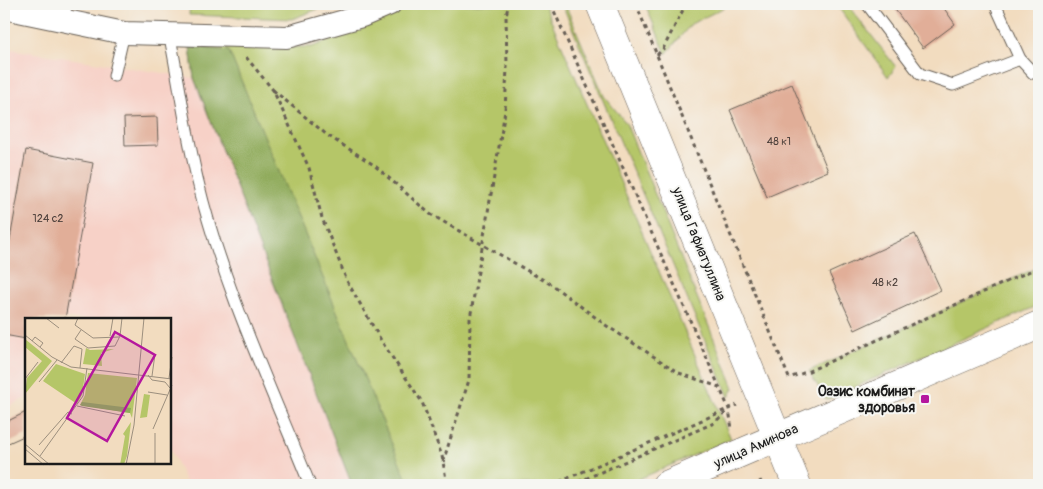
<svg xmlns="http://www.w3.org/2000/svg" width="1043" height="489" font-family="Pangolin,sans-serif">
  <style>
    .built { fill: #f7d1c7 }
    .green { fill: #b5c668; stroke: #687142 }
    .forest { fill: #90ab5c; stroke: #56643c }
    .building { fill: #e1ae98 }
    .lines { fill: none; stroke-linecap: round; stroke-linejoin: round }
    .service-casing { stroke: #675f55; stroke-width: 13 }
    .minor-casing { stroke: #675f55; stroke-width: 24 }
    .tertiary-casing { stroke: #675f55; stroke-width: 29 }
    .path { stroke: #675f55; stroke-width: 3; stroke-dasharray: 4 4; stroke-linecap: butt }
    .service { stroke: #fff; stroke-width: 11 }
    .minor { stroke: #fff; stroke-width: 22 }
    .tertiary { stroke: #fff; stroke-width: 28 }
    .poi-dot { fill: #b5179e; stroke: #f6f6f2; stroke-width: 2 }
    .labels { text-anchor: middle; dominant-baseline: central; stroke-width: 4; stroke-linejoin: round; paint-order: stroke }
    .number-label { font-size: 11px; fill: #4d403b }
    .street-label { font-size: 14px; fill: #1c1c1c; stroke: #f6f6f2 }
    .poi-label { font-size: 14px; font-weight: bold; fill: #1c1c1c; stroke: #f6f6f2; text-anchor: end }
    .inset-road { fill: none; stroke: #9c8f7e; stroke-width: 1 }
    .view { fill: #b5179e; fill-opacity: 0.15; stroke: #b5179e; stroke-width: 2.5 }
    .inset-edge { fill: none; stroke: #1c1c1c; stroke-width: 2.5 }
  </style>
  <rect width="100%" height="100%" fill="#f6f6f2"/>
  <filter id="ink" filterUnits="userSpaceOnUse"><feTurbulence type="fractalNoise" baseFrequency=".02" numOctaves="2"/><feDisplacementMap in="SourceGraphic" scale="10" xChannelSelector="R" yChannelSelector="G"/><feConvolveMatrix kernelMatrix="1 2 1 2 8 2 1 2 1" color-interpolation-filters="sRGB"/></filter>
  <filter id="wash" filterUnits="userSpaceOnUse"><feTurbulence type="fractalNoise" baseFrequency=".0096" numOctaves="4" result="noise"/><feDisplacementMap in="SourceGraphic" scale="20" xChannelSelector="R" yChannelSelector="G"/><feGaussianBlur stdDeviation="1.12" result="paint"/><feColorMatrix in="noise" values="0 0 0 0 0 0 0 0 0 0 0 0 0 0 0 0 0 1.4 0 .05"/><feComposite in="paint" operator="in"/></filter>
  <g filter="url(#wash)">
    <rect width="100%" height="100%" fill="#f2dcbf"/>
    <!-- built -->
    <path class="built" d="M4 48 194 78 352 485H187L170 448V319H26V398L4 409Z"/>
    <!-- green -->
    <g class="green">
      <path d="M190 4H331L292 19 189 15Z"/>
      <path d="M415 4H544L731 439 625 485H352L194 78 190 47H312Z"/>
      <path d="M562 4H565L604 96 626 123 734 388 729 397Z"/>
      <path d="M645 4H731L691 24 666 54Z"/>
      <path d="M836 4H847L896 67 888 77Z"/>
      <path d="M1039 267V305L826 400 809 371Z"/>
    </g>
    <!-- forest -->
    <path class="forest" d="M190 47 229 51 409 485H352L194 78Z"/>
    <g id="blocks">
      <!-- building -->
      <g class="building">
        <path d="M891 4H941L955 24 923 48Z"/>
        <path d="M792 84 828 171 767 197 730 110Z"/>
        <path d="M157 117 158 145 125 146 124 118Z"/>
        <path d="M26 150 93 163 65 319H26V339L4 335V273Z"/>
        <path d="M915 234 941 290 855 330 829 273Z"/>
        <path d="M26 412V435L4 445V423Z"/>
      </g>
    </g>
  </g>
  <g filter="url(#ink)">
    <use href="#blocks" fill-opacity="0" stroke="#675f55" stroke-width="1"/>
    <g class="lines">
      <!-- service casing -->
      <g class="service-casing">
        <g id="service">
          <path d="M867 4 920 74 953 85 1020 59"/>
          <path d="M995 4 1020 59 1033 73 1039 70"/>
          <path d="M64 20 66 4"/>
          <path d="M169 32C179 82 186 133 198 182 223 286 270 386 310 485"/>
          <path d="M114 76 124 33"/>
        </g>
      </g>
      <!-- minor casing -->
      <g class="minor-casing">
        <path id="minor" d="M4 8 124 33 287 37 362 16 390 4"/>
      </g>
      <!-- tertiary casing -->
      <g class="tertiary-casing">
        <g id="tertiary">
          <path d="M600 4 797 485"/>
          <path d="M666 485 1039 325"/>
        </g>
      </g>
      <!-- path -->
      <g class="path">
        <path d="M551 4 729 409 732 429"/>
        <path d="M636 4 789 378 809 371 1039 267"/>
        <path d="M657 55 663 49 686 4"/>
        <path d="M246 57 273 90 309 168 322 218 347 281 382 342 422 402 442 456 447 485"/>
        <path d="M273 90 327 135 374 165 430 214 552 285 607 326 679 373 719 387"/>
        <path d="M443 462 469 380 470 319 505 111 507 67 506 15 509 4"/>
        <path d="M760 480 762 485"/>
        <path d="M552 485 737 405"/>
        <path d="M571 485 714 423 727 411"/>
      </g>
      <!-- service -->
      <use href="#service" class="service"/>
      <!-- minor -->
      <use href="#minor" class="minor"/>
      <!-- tertiary -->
      <use href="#tertiary" class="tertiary"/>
    </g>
  </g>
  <!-- markers -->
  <rect class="poi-dot" x="920" y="394" width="10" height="10" rx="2.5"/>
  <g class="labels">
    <!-- number labels -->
    <g class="number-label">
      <text x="779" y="141">48 к1</text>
      <text x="48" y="218">124 с2</text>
      <text x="885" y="282">48 к2</text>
    </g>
    <!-- street labels -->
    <g class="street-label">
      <text transform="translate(699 244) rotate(68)">улица Гафиатуллина</text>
      <text transform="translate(756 446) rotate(-24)">улица Аминова</text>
    </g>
    <!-- poi labels -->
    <g class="poi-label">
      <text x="915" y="391">Оазис комбинат<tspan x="915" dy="16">здоровья</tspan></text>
    </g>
  </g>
  <!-- overview -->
  <g transform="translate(25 318)">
    <rect width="146" height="146" fill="#f2dcbf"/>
    <path d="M0 21 27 43 0 76 2 60 17 43 0 29ZM61 30 65 32 89 31 76 35 77 48 58 46ZM31 46 60 56 57 77 52 86 18 63ZM63 55 112 60 107 100 105 95 55 87 60 77ZM119 76 125 77 122 99 115 100ZM106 104 102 138 99 146 95 147 100 118 98 116Z" fill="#b5c668"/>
    <path d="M57 84 106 90 105 95 57 88 55 87Z" fill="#90ab5c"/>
    <path class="inset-road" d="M21 0 34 10M53 0 50 7 68 20 94 19M56 12 50 21 63 30 90 28 95 18 97 0M0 17 27 39 46 49 147 61M85 18 88 0M7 23 10 19 18 25 15 29M36 45 49 28 57 31 55 50M123 57 127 62 140 64 145 70M127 58 130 36M144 60 147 39M0 61 13 44M14 64 32 42M123 74 142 77M52 88 100 98M128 111 147 67M0 126 25 147M14 127 43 94 47 96M0 131 19 147M15 138 58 78 62 50M101 147 109 107 119 0M130 147V115"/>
    <path class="view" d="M90 14 130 37 82 123 42 100Z"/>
    <rect width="146" height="146" class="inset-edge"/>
  </g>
  <!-- margin -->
  <rect width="1043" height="489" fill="none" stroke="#f6f6f2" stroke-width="20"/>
</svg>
